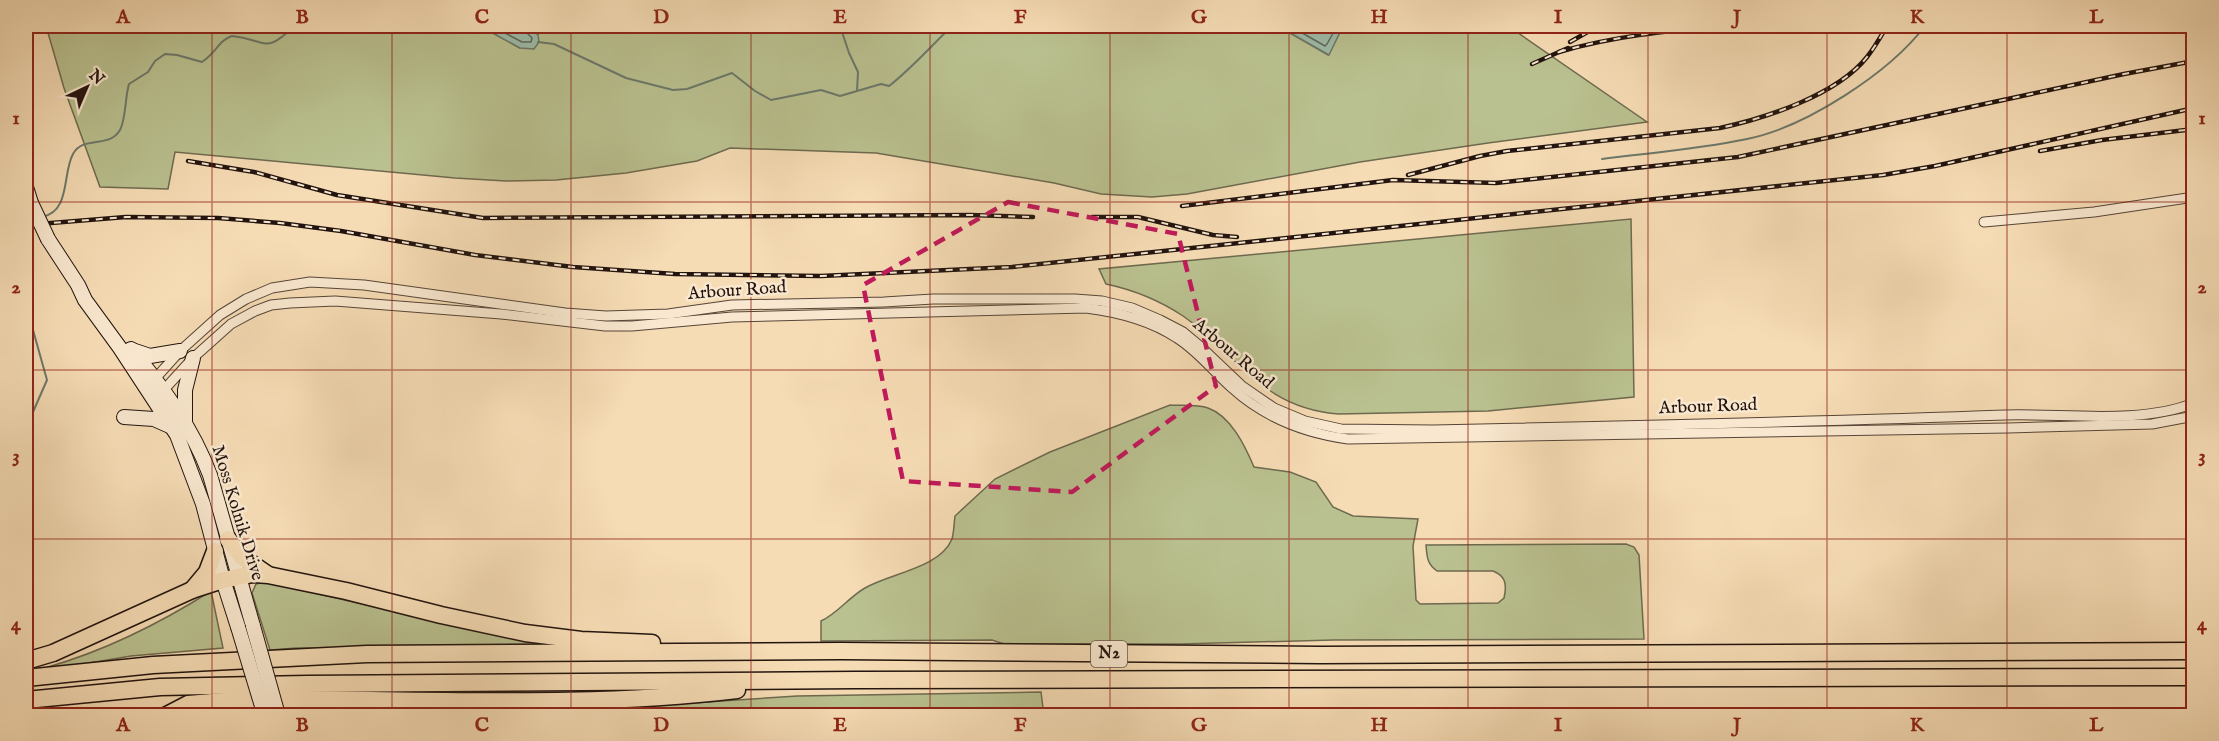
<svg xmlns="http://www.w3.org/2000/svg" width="2219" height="741" font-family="'IM FELL English',serif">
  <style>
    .green { fill: #bac190; stroke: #6e6a4f; stroke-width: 1.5 }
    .water { fill: #9dbca9; stroke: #6b786b; stroke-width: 1.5 }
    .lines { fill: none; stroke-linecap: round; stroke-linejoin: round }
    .shore { stroke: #5f685c; stroke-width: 1.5 }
    .stream { stroke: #6b786b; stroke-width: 2 }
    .street-casing { stroke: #564538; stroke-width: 11 }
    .secondary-casing { stroke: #21130e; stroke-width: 16 }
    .highway-casing { stroke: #21130e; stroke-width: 19 }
    .street { stroke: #f9e8cf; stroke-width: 9 }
    .secondary { stroke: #f9e8cf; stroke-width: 14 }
    .highway { stroke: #f6dcb5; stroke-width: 16 }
    .rail-casing { stroke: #21130e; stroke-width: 4.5 }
    .rail { stroke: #f9e8cf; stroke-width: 2; stroke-dasharray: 7; stroke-linecap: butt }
    .secondary-bridge-casing { stroke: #21130e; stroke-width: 16; stroke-linecap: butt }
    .secondary-bridge { stroke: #f9e8cf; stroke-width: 14 }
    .marked { fill: none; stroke: #c2185b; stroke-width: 4.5; stroke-dasharray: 12 8; stroke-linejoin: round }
    .grid { fill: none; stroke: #8f2418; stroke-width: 1.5; stroke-opacity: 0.55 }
    .labels { text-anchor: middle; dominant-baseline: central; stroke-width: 5; stroke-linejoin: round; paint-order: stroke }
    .shield { fill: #f9e8cf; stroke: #625348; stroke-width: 1.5 }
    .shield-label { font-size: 16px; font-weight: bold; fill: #21130e }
    .street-label { font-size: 18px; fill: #21130e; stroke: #f9e8cf }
    .neatline { fill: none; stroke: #8f2418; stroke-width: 2 }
    .grid-label { font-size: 20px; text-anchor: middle; font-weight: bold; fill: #8f2418 }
  </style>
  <rect width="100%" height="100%" fill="#f6dcb5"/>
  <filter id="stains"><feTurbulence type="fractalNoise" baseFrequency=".00333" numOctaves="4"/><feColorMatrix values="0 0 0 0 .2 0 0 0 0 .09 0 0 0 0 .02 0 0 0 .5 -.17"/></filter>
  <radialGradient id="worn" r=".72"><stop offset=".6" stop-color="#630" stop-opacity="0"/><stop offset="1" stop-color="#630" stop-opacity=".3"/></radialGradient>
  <!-- green -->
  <g class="green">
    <path d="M46 26H480L520 48 538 35 526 26H1278L1328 55 1343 26H1508L1647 122 1488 143 1360 162 1187 194 1152 197 1101 194 1054 183 876 153 730 148 697 161 626 173 556 180 506 181 455 178 175 152 168 189 100 187 64 88Z"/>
    <path d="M1631 219 1634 397 1488 411 1339 414C1261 408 1240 356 1183 316 1159 300 1134 290 1106 284L1099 269Z"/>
    <path d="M1170 405C1181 406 1197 404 1208 408 1231 416 1245 446 1254 467L1290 472 1316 482 1333 507 1353 516 1418 519 1413 546 1416 600 1420 604 1498 603 1504 598C1507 585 1506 576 1493 571H1437C1427 564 1427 557 1426 545L1626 544 1634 547 1639 555 1644 639 1334 640 1180 644H1004L992 640 821 641V621C837 614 849 597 865 588 891 573 940 568 952 539 954 532 954 523 955 516L995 479 1050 452Z"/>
    <path d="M265 582 451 624 572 649 296 648 270 650 252 593 256 584Z"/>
    <path d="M211 591 223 648 131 656 48 670V667C107 650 159 624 211 591Z"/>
    <path d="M1041 692 1044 716H487L797 696Z"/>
  </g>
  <!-- water -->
  <g class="water">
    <path d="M480 26H526L538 35 539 42 534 49 520 48Z"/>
    <path d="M1278 26H1343L1329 55Z"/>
  </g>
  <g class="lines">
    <!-- shore -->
    <g class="shore">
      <path d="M492 26 522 42H531L532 38 525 31 524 26"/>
      <path d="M1290 26 1325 46 1327 44 1337 26"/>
    </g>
    <!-- stream -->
    <g class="stream">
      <path d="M840 26 849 53 858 72 857 91"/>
      <path d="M538 42 554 44 626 78 673 90 687 89 732 73 755 91 771 100 821 90 840 96 881 84 889 86C912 68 931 46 952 26"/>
      <path d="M1602 159C1650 153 1700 149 1747 139 1806 127 1889 73 1925 26"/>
      <path d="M42 217C71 211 62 174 73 154 83 135 109 149 120 130 126 119 125 97 129 84L148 72 155 61 165 54 177 55 202 62C216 53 219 40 232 36 267 40 265 55 294 26"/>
      <path d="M26 220 34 218"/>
      <path d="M26 273V284"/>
      <path d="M26 305 47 380 26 428"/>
    </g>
    <!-- street casing -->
    <g class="street-casing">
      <g id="street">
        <path d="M1984 222 2094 212 2194 197"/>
        <path d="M153 381 180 351 220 315 246 299 272 288 310 282 364 285 565 313 606 316 668 314 732 305 884 302 933 299H1075L1102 301 1132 308 1160 320 1183 332 1201 347 1242 386 1274 408 1305 421 1341 429 1433 430C1624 426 1814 422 2005 415 2063 413 2139 425 2194 403"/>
        <path d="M161 393 193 358 231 324 255 311 271 305 290 303 335 301 501 314 605 326H632L732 317 1086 308C1118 312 1150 320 1177 338 1198 351 1214 372 1232 388 1265 418 1304 433 1348 439L2008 428 2152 424 2194 416"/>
        <path d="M2183 716 2194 706"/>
      </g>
    </g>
    <!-- secondary casing -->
    <g class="secondary-casing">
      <g id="secondary">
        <path d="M26 187 31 203"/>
        <path d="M48 239 78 285 85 300 120 348 177 435 203 504 223 580 238 627"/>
        <path d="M131 349C163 388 192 427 210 475L253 626"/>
        <path d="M132 350 150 356 180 351"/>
        <path d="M124 417 154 419 172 427"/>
        <path d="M185 421V390L193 358"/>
      </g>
    </g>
    <!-- highway casing -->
    <g class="highway-casing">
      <g id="highway">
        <path d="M228 539 242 557 267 574"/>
        <path d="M192 590 207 572 215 551"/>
        <path d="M26 661 53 653 192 590 223 580 253 574 268 575 346 591 441 615 525 633 581 640 652 643"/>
        <path d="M26 678 153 665 367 654 841 651 1320 655 2194 651"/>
        <path d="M26 700 160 687 308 684 856 680 2194 677"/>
        <path d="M165 716 188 704 237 700C403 697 571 710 737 690"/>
        <path d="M209 716 278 710"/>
      </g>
    </g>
    <!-- street -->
    <use href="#street" class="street"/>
    <!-- secondary -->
    <use href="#secondary" class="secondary"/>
    <!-- highway -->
    <use href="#highway" class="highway"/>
    <!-- rail casing -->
    <g class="rail-casing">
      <g id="rail">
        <path d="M1570 42 1598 26"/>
        <path d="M1559 52C1613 36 1668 31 1723 26"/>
        <path d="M1532 64 1568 48"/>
        <path d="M2040 151 2102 140 2194 129"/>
        <path d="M188 161 254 172 337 195 483 218 970 215 1033 217"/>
        <path d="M1408 175 1480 156 1507 151 1720 128C1766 118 1837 95 1867 57 1875 47 1881 36 1887 26"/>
        <path d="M1182 206 1393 180 1496 183 1738 157 2124 74 2194 61"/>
        <path d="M1092 217H1138L1213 235 1237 237"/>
        <path d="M26 225 126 217 218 218 280 223 341 231 475 255 573 267 675 274 821 276 1012 267 1883 175 1935 166 2194 108"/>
      </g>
    </g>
    <!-- rail -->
    <use href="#rail" class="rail"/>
    <!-- secondary-bridge casing -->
    <g class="secondary-bridge-casing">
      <g id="secondary-bridge">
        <path d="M31 203 48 239"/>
        <path d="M253 626 278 715"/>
        <path d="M238 627 265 716"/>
      </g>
    </g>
    <!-- secondary-bridge -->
    <use href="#secondary-bridge" class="secondary-bridge"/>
  </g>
  <!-- marked area -->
  <path class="marked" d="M1008 202 1178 234 1216 386 1072 492 903 481 863 285Z"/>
  <!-- grid -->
  <path class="grid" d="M212 26V716M392 26V716M571 26V716M751 26V716M930 26V716M1110 26V716M1289 26V716M1468 26V716M1648 26V716M1827 26V716M2007 26V716M26 202H2194M26 370H2194M26 539H2194"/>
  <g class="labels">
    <!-- shield labels -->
    <rect class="shield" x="1091" y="641" width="36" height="26" rx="4.5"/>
    <g class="shield-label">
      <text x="1109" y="654">N2</text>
    </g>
    <!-- street labels -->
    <g class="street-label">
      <text transform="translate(737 291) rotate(-4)">Arbour Road</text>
      <text transform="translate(1233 354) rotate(40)">Arbour Road</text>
      <text transform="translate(1708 407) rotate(-2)">Arbour Road</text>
      <text transform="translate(237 513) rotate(73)">Moss Kolnik Drive</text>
    </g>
  </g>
  <!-- margin -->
  <rect width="2219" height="741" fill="none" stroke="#f6dcb5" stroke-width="66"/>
  <!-- north arrow -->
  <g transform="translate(87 87) rotate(44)" stroke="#f9e8cf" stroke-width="4.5" paint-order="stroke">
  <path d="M0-4.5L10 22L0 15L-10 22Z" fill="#21130e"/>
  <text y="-9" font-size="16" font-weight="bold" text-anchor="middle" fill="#21130e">N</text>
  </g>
  <rect x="33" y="33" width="2153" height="675" class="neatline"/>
  <g class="grid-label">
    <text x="123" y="23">A</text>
    <text x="302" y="23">B</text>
    <text x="482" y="23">C</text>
    <text x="661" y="23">D</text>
    <text x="840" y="23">E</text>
    <text x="1020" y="23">F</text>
    <text x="1199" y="23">G</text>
    <text x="1379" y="23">H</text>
    <text x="1558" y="23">I</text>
    <text x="1737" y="23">J</text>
    <text x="1917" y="23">K</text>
    <text x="2096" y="23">L</text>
    <text x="16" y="124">1</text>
    <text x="2202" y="124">1</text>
    <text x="16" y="293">2</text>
    <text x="2202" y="293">2</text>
    <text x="16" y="462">3</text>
    <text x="2202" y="462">3</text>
    <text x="16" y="630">4</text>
    <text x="2202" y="630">4</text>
    <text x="123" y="731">A</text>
    <text x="302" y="731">B</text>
    <text x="482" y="731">C</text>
    <text x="661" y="731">D</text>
    <text x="840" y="731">E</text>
    <text x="1020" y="731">F</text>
    <text x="1199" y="731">G</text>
    <text x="1379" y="731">H</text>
    <text x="1558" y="731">I</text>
    <text x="1737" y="731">J</text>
    <text x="1917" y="731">K</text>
    <text x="2096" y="731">L</text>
  </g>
  <rect width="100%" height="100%" filter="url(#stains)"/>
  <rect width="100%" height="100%" fill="url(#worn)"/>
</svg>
